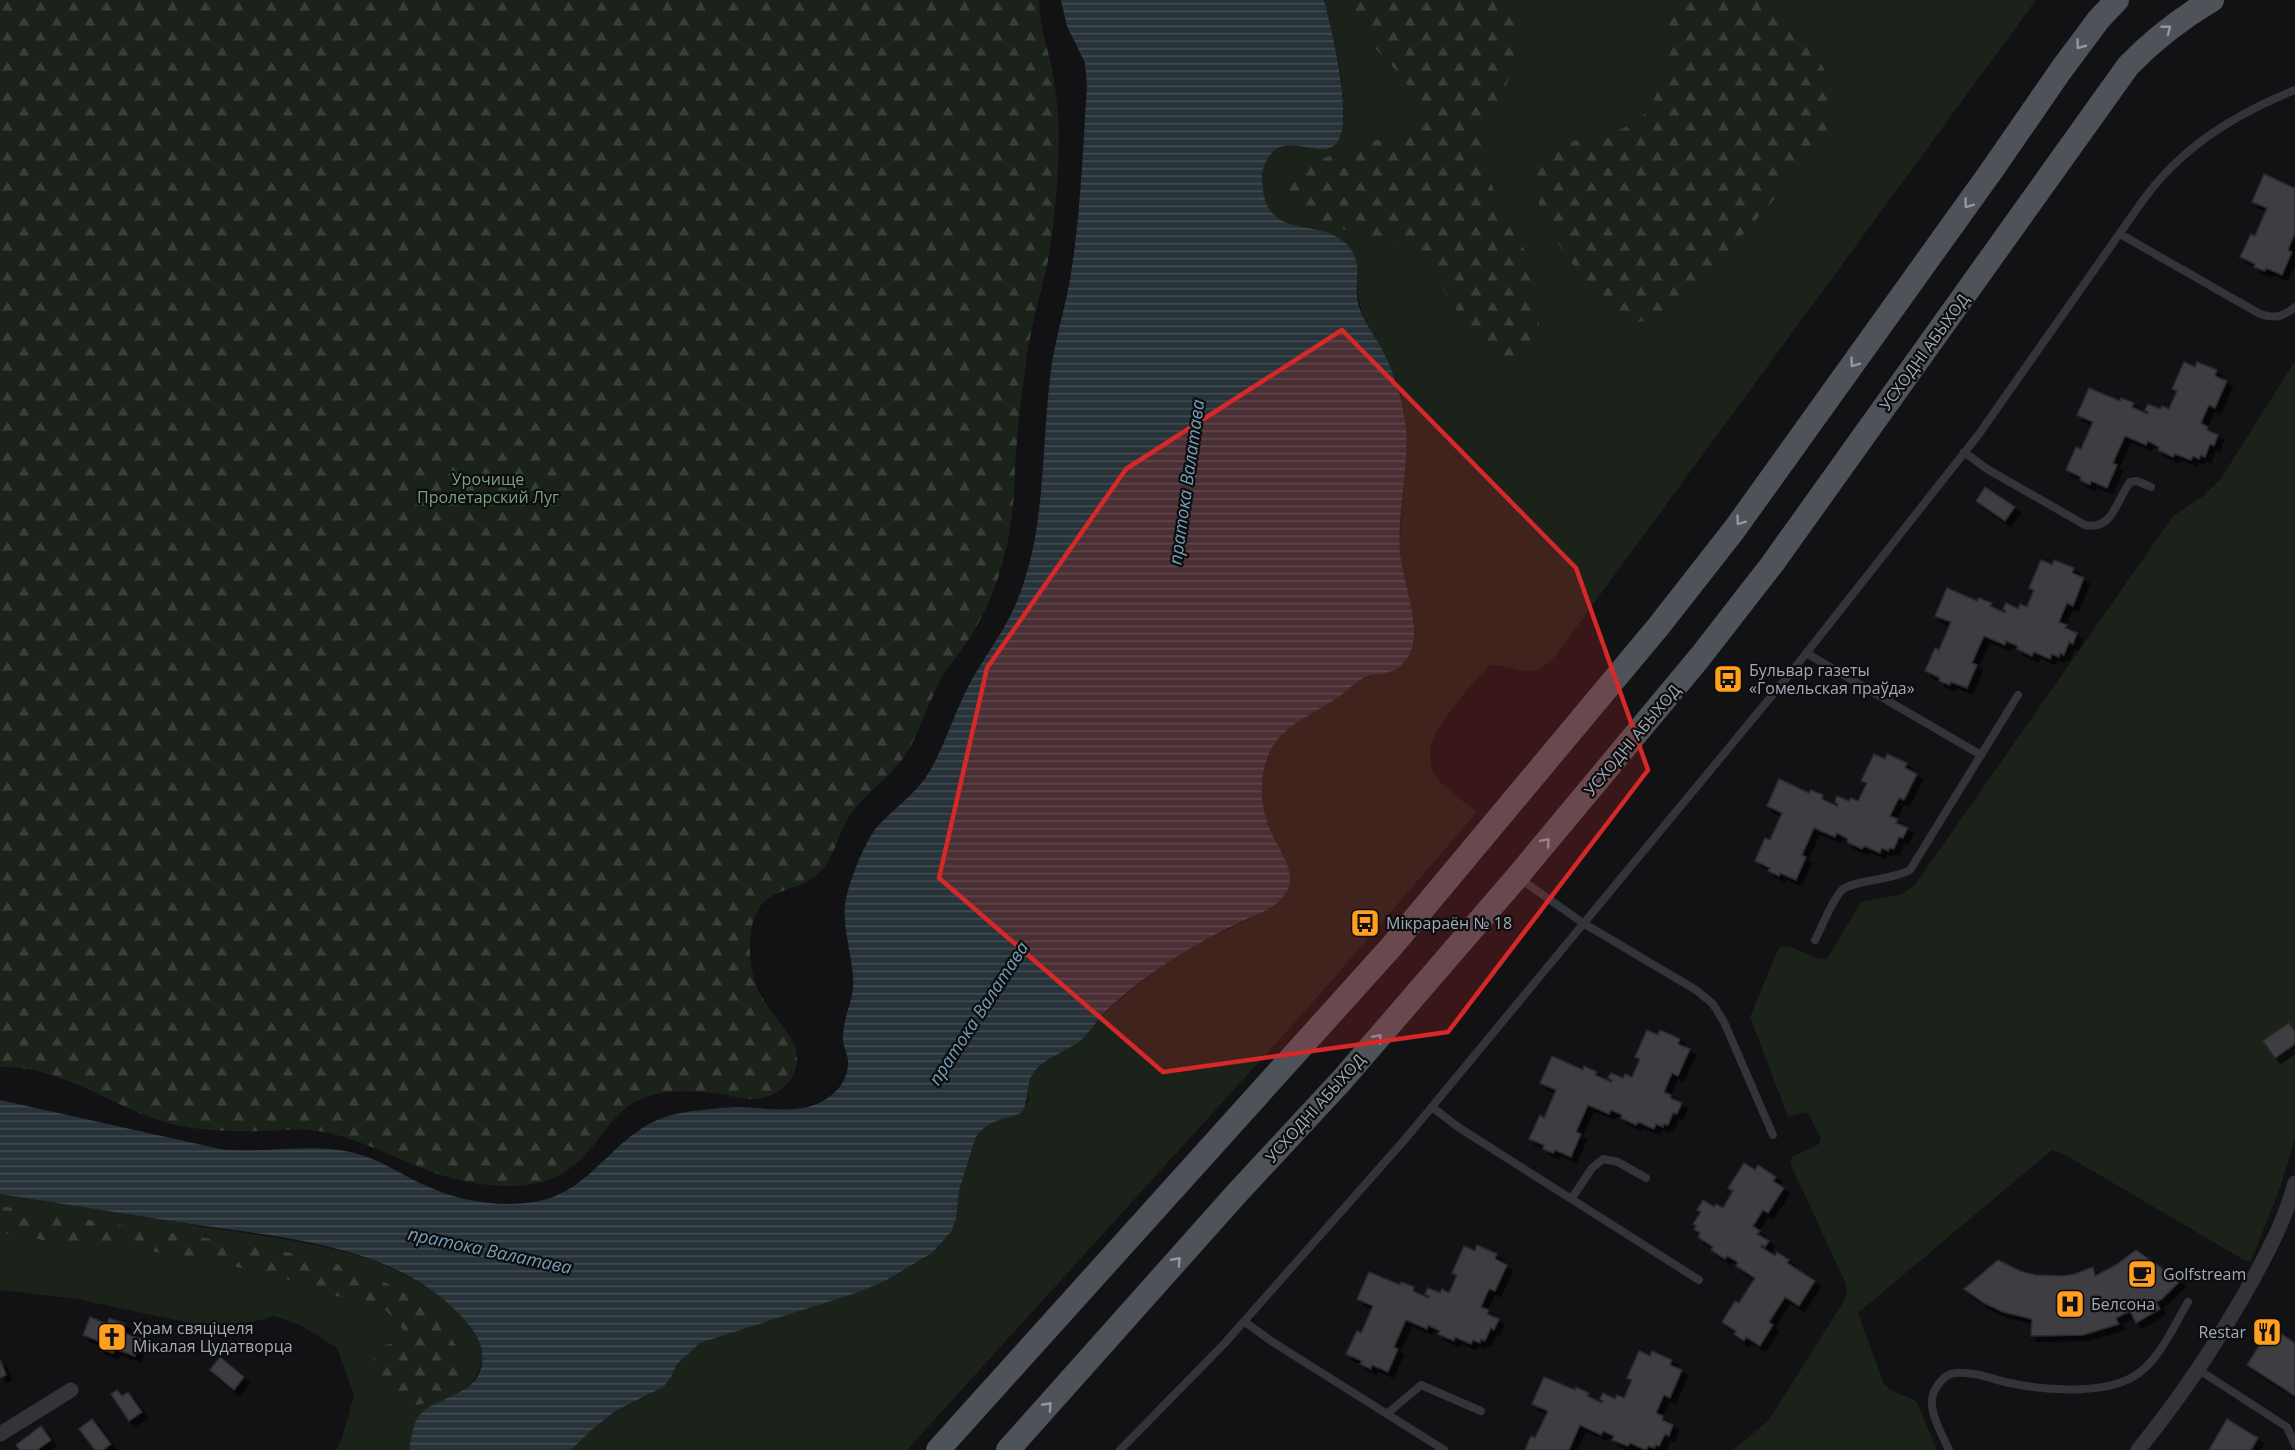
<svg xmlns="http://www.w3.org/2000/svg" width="2295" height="1450" font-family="'Open Sans',sans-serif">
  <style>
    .grass { fill: #1a221a }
    .forest { fill: url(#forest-firs) }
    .water { fill: url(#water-rules) }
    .building { fill: #3c3d42; stroke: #2c2c30; stroke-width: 1.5; filter: url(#shadow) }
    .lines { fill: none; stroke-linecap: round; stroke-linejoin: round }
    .lane { stroke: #333439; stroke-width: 8 }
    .street { stroke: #333439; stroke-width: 15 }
    .primary { stroke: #4e5259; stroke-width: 24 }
    .oneway { stroke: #9198a3 }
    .marked { fill: #d62828; fill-opacity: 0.2; stroke: #d62828; stroke-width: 4.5; stroke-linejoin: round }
    .labels { text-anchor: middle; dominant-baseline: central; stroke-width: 4.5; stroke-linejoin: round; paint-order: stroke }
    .street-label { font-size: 16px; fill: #a2aab6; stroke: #0d0d0f }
    .park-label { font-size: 16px; fill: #78a377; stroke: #0d0d0f }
    .poi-label { font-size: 16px; fill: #a2aab6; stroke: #0d0d0f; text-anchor: start }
    .water-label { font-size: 18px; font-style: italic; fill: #759db5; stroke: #0d0d0f }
  </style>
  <defs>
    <pattern id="forest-firs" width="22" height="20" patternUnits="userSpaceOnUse" patternTransform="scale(1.5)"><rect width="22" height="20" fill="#1a221a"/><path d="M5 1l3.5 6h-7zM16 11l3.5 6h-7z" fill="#383f39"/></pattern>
    <pattern id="water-rules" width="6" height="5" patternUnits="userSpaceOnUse" patternTransform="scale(1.5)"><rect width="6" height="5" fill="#273339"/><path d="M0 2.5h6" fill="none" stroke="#434e53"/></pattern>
    <filter id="shadow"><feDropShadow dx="5.5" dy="5.5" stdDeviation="0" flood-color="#0009"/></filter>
  </defs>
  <rect width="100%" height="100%" fill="#121214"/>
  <!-- grass -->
  <g class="grass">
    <path d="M1324 0H2036L1556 655C1529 683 1523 667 1491 665 1475 678 1442 720 1433 739 1429 748 1429 762 1433 771 1439 785 1465 802 1477 812L1307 1009 907 1450H571L595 1427 617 1411 651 1394 671 1376 677 1364 700 1343 859 1292 885 1281 932 1253 951 1232 956 1219 959 1191 975 1139C988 1118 1001 1122 1021 1113L1028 1101V1086L1033 1073 1045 1062 1078 1042 1106 1012 1135 987 1172 959 1194 946 1261 913 1285 860C1278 847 1269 833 1265 819 1255 785 1265 745 1294 723 1305 715 1318 710 1330 702 1344 694 1356 679 1372 676L1414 644C1418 619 1406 596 1402 572 1394 511 1417 449 1399 389 1387 349 1352 319 1358 275 1350 267 1326 234 1318 230 1307 225 1293 229 1282 222 1261 209 1251 166 1275 150 1293 138 1306 152 1320 148 1327 146 1334 141 1340 138 1351 105 1333 34 1324 0Z"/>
    <path d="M2295 361V1139L2280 1188 2253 1256 2250 1261 2244 1260 2062 1153 2052 1150 1858 1313 1884 1384C1893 1395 1907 1394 1917 1402L1937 1450H1733L1768 1421 1774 1412 1842 1304 1847 1292 1845 1282 1790 1163 1792 1157 1819 1144 1821 1138 1807 1112 1788 1116 1750 1017 1778 950 1781 946C1798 945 1812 961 1827 959L1861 902 1902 894 1915 885 2173 516 2202 497 2220 480Z"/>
    <path d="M0 1194C71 1205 141 1216 212 1228 264 1236 317 1242 368 1259 403 1270 480 1311 482 1354 483 1394 434 1401 414 1428 411 1433 411 1444 409 1450H336L341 1441 354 1395 337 1348 300 1325 274 1316 239 1326 194 1324 77 1299 0 1290Z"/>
  </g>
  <!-- forest -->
  <g class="forest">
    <path d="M0 0H1039C1039 28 1050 53 1054 80 1057 101 1059 122 1059 142 1058 179 1055 218 1049 255 1043 288 1032 321 1027 355 1022 392 1017 430 1015 468 1014 495 1013 522 1006 549 999 580 988 608 972 634 963 649 951 662 942 677 929 700 922 727 908 751 892 778 863 793 847 820 837 838 834 859 818 874 800 891 771 887 758 910 746 932 748 967 758 990 762 999 769 1007 775 1016 782 1027 793 1037 796 1050 802 1075 781 1097 756 1099 747 1100 735 1097 726 1095 697 1091 662 1087 635 1102 620 1110 610 1124 599 1138 576 1169 554 1185 514 1186 485 1187 451 1180 424 1169 388 1155 356 1137 318 1131 300 1128 284 1130 266 1131 233 1132 196 1131 164 1122 109 1105 60 1065 0 1067Z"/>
    <path d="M1337 0H1518C1515 24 1517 50 1510 74 1503 98 1487 118 1486 144 1485 161 1490 181 1496 197 1504 215 1516 231 1524 249 1530 263 1543 324 1538 337 1536 343 1531 348 1525 351 1515 357 1504 358 1492 354 1474 347 1468 328 1458 313 1447 294 1434 271 1417 257 1408 250 1398 244 1387 240 1358 229 1292 229 1289 187 1287 162 1315 162 1332 155 1341 151 1348 145 1358 142 1377 138 1406 144 1415 121 1419 111 1415 97 1409 88 1401 74 1388 62 1377 50 1362 35 1348 18 1337 0Z"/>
    <path d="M1671 0H1777C1784 16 1795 28 1806 41 1828 69 1842 101 1826 135 1823 143 1816 151 1811 158L1682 303C1652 328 1623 329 1597 298 1575 265 1500 182 1555 148 1565 142 1578 140 1590 137 1610 132 1634 129 1647 111 1670 81 1662 35 1671 0Z"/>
    <path d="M0 1206C70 1217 141 1228 211 1239 278 1251 347 1258 406 1294 427 1306 467 1345 461 1372 458 1386 445 1395 433 1400 397 1416 375 1395 374 1358L381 1346 402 1341 403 1330 398 1321 379 1305 336 1296 268 1273 114 1244 97 1242H56L7 1234 0 1232Z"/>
  </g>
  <!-- water -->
  <path class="water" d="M1061 0H1324C1331 25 1356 129 1335 145 1316 159 1289 132 1270 155 1264 163 1261 172 1262 182 1266 246 1322 213 1350 248 1363 264 1354 285 1358 303 1362 318 1371 331 1379 344 1391 366 1400 389 1404 414 1412 459 1397 506 1400 552 1402 581 1423 629 1410 653 1396 680 1380 669 1362 679 1352 685 1343 694 1334 700 1310 716 1281 726 1269 754 1258 779 1260 808 1271 832 1278 849 1294 867 1289 886 1285 900 1272 907 1261 913 1205 937 1152 968 1107 1010 1097 1020 1090 1032 1080 1041 1066 1052 1046 1057 1035 1071 1024 1084 1031 1100 1021 1113 1001 1122 988 1118 975 1139L959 1191 956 1219 951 1232 932 1253 885 1281 859 1292 700 1343 677 1364 671 1377 663 1387 616 1411 595 1427 571 1450H409C411 1440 412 1428 417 1419 432 1394 487 1399 482 1352 480 1337 469 1324 459 1314 391 1241 264 1236 171 1221 114 1212 57 1203 0 1194V1100L220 1149C263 1154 310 1143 350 1152 382 1159 400 1175 429 1187 461 1202 504 1208 539 1201 597 1189 616 1127 676 1114 696 1110 716 1108 736 1107 767 1107 802 1117 829 1097 841 1089 849 1075 848 1060 847 1052 842 1044 843 1035 844 1014 855 999 853 976 851 950 841 924 846 898 851 878 864 843 877 827 893 809 912 797 926 777 943 751 952 719 966 691 980 662 1001 637 1014 608 1046 538 1041 454 1050 378 1054 340 1067 304 1072 267 1081 207 1083 146 1087 85L1085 63 1067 26Z"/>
  <!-- building -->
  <g class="building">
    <path d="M2264 174 2294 188 2295 186V233L2288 250 2292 252 2282 275 2266 268 2265 271 2254 267 2255 264 2240 257 2251 234 2255 236 2267 208 2252 202Z"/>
    <path d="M2184 362 2195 367 2197 362 2217 370 2215 376 2227 381 2215 408 2209 405 2201 423 2208 427 2207 430 2218 435 2214 446 2210 444 2205 457 2201 455 2199 459 2193 456 2191 460 2175 454 2173 457 2158 450 2159 447 2148 441 2146 445 2125 436 2113 463 2117 465 2107 488 2091 481 2090 485 2080 480 2081 477 2066 470 2076 447 2081 449 2093 422 2077 415 2089 388 2120 401 2121 398 2134 403 2132 407 2147 414 2148 412 2145 410 2148 404 2160 409 2162 406 2169 409 2177 391 2172 389Z"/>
    <path d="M1985 487 2015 507 2005 521 1976 501Z"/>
    <path d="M2041 560 2052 565 2054 560 2074 568 2072 573 2084 578 2073 606 2067 603 2059 622 2067 625 2065 628 2077 633 2073 644 2069 642 2064 655 2060 653 2059 657 2052 654 2050 659 2034 652 2032 656 2017 649 2018 646 2006 641 2005 645 1984 636 1972 663 1977 665 1967 688 1951 682 1950 685 1939 681 1940 678 1925 671 1935 648 1939 650 1951 622 1935 616 1947 588 1977 601 1979 598 1992 603 1990 606 2005 613 2006 611 2003 609 2006 603 2018 609 2020 604 2027 607 2034 590 2029 588Z"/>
    <path d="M1874 754 1885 759 1887 754 1907 763 1905 768 1917 774 1904 800 1899 798 1890 816 1898 819 1896 823 1908 828 1903 838 1899 837 1894 849 1890 848 1888 851 1882 848 1880 853 1864 846 1862 849 1847 842 1848 839 1837 833 1835 837 1814 828 1802 855 1806 857 1796 880 1780 873 1779 876 1768 871 1770 868 1755 861 1765 838 1770 840 1782 813 1767 806 1779 779 1809 793 1811 790 1823 795 1822 799 1837 806 1838 804 1835 802 1837 796 1849 801 1851 798 1858 801 1867 783 1861 781Z"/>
    <path d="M2289 1023 2295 1031V1044L2275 1058 2263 1041Z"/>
    <path d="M1647 1030 1658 1035 1660 1030 1680 1039 1678 1044 1690 1049 1678 1076 1672 1073 1664 1092 1671 1095 1670 1098 1682 1103 1677 1114 1673 1113 1668 1125 1664 1124 1663 1127 1656 1124 1654 1129 1638 1122 1636 1125 1621 1118 1622 1115 1611 1110 1609 1114 1588 1105 1576 1132 1581 1134 1571 1157 1555 1150 1553 1153 1543 1149 1544 1145 1529 1139 1540 1115 1544 1118 1556 1090 1540 1083 1552 1056 1583 1070 1584 1066 1597 1072 1595 1075 1611 1082 1612 1080 1608 1078 1611 1073 1623 1078 1625 1074 1632 1077 1640 1059 1635 1057Z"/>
    <path d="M1744 1163 1755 1170 1758 1165 1776 1177 1773 1181 1784 1188 1768 1213 1763 1210 1753 1226 1760 1231 1757 1234 1769 1241 1765 1247 1762 1245 1761 1247 1775 1256 1777 1252 1789 1260 1787 1263 1815 1281 1799 1306 1785 1297 1769 1322 1773 1325 1760 1346 1746 1337 1744 1341 1734 1334 1736 1331 1722 1322 1735 1301 1739 1303 1755 1278 1736 1266 1738 1262 1727 1256 1725 1259 1711 1250 1713 1247 1698 1237 1700 1233 1694 1229 1696 1226 1693 1224 1701 1212 1697 1210 1703 1200 1714 1207 1716 1204 1723 1208 1733 1191 1728 1188Z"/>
    <path d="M1477 1245 1497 1254 1495 1259 1507 1265 1495 1291 1489 1289 1481 1307 1489 1310 1487 1314 1499 1319 1494 1330 1491 1328 1485 1341 1481 1339 1480 1343 1473 1340 1471 1344 1455 1337 1454 1341 1438 1334 1440 1331 1428 1325 1427 1329 1406 1320 1394 1347 1398 1349 1388 1372 1372 1365 1371 1369 1360 1364 1362 1361 1346 1354 1357 1331 1361 1333 1373 1306 1357 1299 1369 1272 1400 1285 1401 1282 1414 1287 1413 1291 1428 1298 1429 1296 1425 1294 1428 1288 1440 1293 1442 1289 1449 1293 1457 1275 1452 1273 1464 1246 1475 1251Z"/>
    <path d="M2136 1250 2180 1281 2162 1299 2156 1302 2160 1309 2136 1323 2130 1311 2116 1318 2119 1324 2083 1335 2031 1336 2032 1319 2003 1312 1984 1303 1964 1289 1998 1260 2020 1271 2035 1275 2062 1276 2075 1274 2093 1267 2095 1276 2116 1265Z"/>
    <path d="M90 1317 107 1324 109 1318 125 1324 122 1332 141 1339 135 1356 115 1349 113 1353 99 1348 101 1342 83 1335Z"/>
    <path d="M2271 1327 2295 1343V1396L2247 1365Z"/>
    <path d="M1639 1351 1650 1356 1652 1351 1672 1360 1670 1365 1682 1370 1670 1398 1664 1395 1656 1413 1663 1416 1662 1420 1673 1425 1669 1436 1665 1434 1659 1446 1656 1445 1654 1448 1648 1446 1646 1450 1630 1443 1628 1446 1612 1440 1614 1436 1603 1431 1601 1435 1580 1425 1569 1450H1525L1531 1436 1535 1438 1548 1411 1532 1404 1544 1377 1575 1390 1576 1387 1589 1393 1587 1396 1602 1403 1603 1401 1600 1399 1603 1393 1615 1399 1617 1395 1624 1398 1632 1380 1627 1378Z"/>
    <path d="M220 1357 244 1377 234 1390 210 1370Z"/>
    <path d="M0 1359 6 1375 0 1378Z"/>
    <path d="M117 1390 122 1396 128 1392 142 1412 129 1421 111 1394Z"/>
    <path d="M92 1419 111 1444 103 1450H95L79 1429Z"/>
    <path d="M2227 1419 2258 1438 2251 1450H2209Z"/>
    <path d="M41 1426 51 1440 37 1450H20L16 1445Z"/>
  </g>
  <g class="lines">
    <!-- lane -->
    <g class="lane">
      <path d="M2120 234 2260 314C2275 319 2283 317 2295 307"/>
      <path d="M1964 452 1987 469 2085 525C2113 531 2117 499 2130 482L2137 481 2151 487"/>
      <path d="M1806 653 1981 755"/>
      <path d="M1519 878 1583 923 1696 990 1713 1004 1724 1022 1773 1135"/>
      <path d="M1815 940C1822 927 1832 900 1842 890 1853 880 1893 880 1910 870L2018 695"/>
      <path d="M1432 1107 1458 1127 1699 1280"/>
      <path d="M1572 1198 1592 1168 1603 1159 1618 1162 1646 1178"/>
      <path d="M1245 1322 1271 1341 1444 1450"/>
      <path d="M2199 1370 2287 1427 2295 1445"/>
      <path d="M1388 1413 1421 1385 1481 1411"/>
      <path d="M1120 1450 1224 1344 1407 1137 1789 675 1979 434 2141 203C2180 148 2233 115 2295 90"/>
      <path d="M1949 1450C1943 1436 1932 1418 1932 1403 1931 1391 1943 1374 1955 1373 1971 1371 1990 1378 2005 1382 2039 1390 2099 1395 2131 1378 2158 1364 2173 1327 2188 1302"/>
    </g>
    <!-- street -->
    <g class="street">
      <path d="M0 1434 71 1390"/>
      <path d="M2138 1450C2182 1396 2219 1340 2253 1279 2270 1248 2286 1217 2295 1183"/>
    </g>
    <!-- primary -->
    <g class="primary">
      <path d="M938 1450 1392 946 1658 627 1734 530 1992 170 2061 70 2099 19 2117 0"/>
      <path d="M1008 1450 1238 1192 1342 1080 1517 877 1700 657 1773 563 2128 66C2154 39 2180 19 2212 0"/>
    </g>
  </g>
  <!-- one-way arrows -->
  <defs><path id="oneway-chevron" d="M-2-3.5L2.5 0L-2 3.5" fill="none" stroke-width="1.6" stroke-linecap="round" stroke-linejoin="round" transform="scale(1.5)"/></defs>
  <g class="oneway">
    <use href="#oneway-chevron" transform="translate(2167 29) rotate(-38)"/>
    <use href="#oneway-chevron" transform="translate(2080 45) rotate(127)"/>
    <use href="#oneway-chevron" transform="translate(1968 204) rotate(126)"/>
    <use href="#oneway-chevron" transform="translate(1854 363) rotate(126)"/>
    <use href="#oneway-chevron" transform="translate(1740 521) rotate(126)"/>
    <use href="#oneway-chevron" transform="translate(1546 842) rotate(-50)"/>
    <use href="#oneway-chevron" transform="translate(1378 1038) rotate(-49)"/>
    <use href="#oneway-chevron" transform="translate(1177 1261) rotate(-48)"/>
    <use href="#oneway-chevron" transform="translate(1048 1406) rotate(-48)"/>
  </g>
  <!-- marked area -->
  <path class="marked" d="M1342 330 1576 568 1648 770 1448 1032 1163 1072 939 878 987 668 1126 469Z"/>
  <!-- icons -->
  <defs>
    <g id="bus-square" transform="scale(1.5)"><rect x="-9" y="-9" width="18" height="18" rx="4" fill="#ff9e1f" stroke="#0d0d0f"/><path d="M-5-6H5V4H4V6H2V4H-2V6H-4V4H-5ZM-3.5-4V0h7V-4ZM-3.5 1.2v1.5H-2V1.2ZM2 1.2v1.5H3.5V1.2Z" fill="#111"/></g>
    <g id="cafe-square" transform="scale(1.5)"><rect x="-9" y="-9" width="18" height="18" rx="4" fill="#ff9e1f" stroke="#0d0d0f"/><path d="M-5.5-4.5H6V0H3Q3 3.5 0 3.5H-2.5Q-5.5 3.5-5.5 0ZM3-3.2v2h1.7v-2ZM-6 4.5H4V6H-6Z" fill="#111"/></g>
    <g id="hospital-square" transform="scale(1.5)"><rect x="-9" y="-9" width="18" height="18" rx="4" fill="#ff9e1f" stroke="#0d0d0f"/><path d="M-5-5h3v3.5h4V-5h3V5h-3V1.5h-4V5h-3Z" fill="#111"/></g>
    <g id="restaurant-square" transform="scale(1.5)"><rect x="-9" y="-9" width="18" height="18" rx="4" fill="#ff9e1f" stroke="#0d0d0f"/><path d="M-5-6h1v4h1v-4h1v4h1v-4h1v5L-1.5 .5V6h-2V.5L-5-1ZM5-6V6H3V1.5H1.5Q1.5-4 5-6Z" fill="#111"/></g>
    <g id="church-square" transform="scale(1.5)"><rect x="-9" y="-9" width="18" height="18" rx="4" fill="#ff9e1f" stroke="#0d0d0f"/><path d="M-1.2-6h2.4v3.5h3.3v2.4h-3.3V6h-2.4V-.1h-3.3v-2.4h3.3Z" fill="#111"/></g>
  </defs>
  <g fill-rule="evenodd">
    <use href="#bus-square" x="1728" y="679"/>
    <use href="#bus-square" x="1365" y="923"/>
    <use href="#cafe-square" x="2142" y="1274"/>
    <use href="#hospital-square" x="2070" y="1304"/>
    <use href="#restaurant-square" x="2267" y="1332"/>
    <use href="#church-square" x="112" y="1337"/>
  </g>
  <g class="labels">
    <!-- street labels -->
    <g class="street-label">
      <text transform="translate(1924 352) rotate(-54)">УСХОДНІ АБЫХОД</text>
      <text transform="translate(1632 740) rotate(-50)">УСХОДНІ АБЫХОД</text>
      <text transform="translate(1315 1108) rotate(-48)">УСХОДНІ АБЫХОД</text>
    </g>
    <!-- park labels -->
    <g class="park-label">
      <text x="488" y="479">Урочище<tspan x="488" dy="18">Пролетарский Луг</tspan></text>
    </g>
    <!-- poi labels -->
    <g class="poi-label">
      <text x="1749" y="670">Бульвар газеты<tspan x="1749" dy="18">«Гомельская праўда»</tspan></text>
      <text x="1386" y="923">Мікрараён № 18</text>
      <text x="2163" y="1274">Golfstream</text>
      <text x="2091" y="1304">Белсона</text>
      <text x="133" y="1328">Храм свяціцеля<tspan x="133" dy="18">Мікалая Цудатворца</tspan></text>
      <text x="2246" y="1332" text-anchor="end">Restar</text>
    </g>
    <!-- water labels -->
    <g class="water-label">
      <text transform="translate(1186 482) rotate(-82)">пратока Валатава</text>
      <text transform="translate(978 1013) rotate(-57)">пратока Валатава</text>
      <text transform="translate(490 1250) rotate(12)">пратока Валатава</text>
    </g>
  </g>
</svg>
